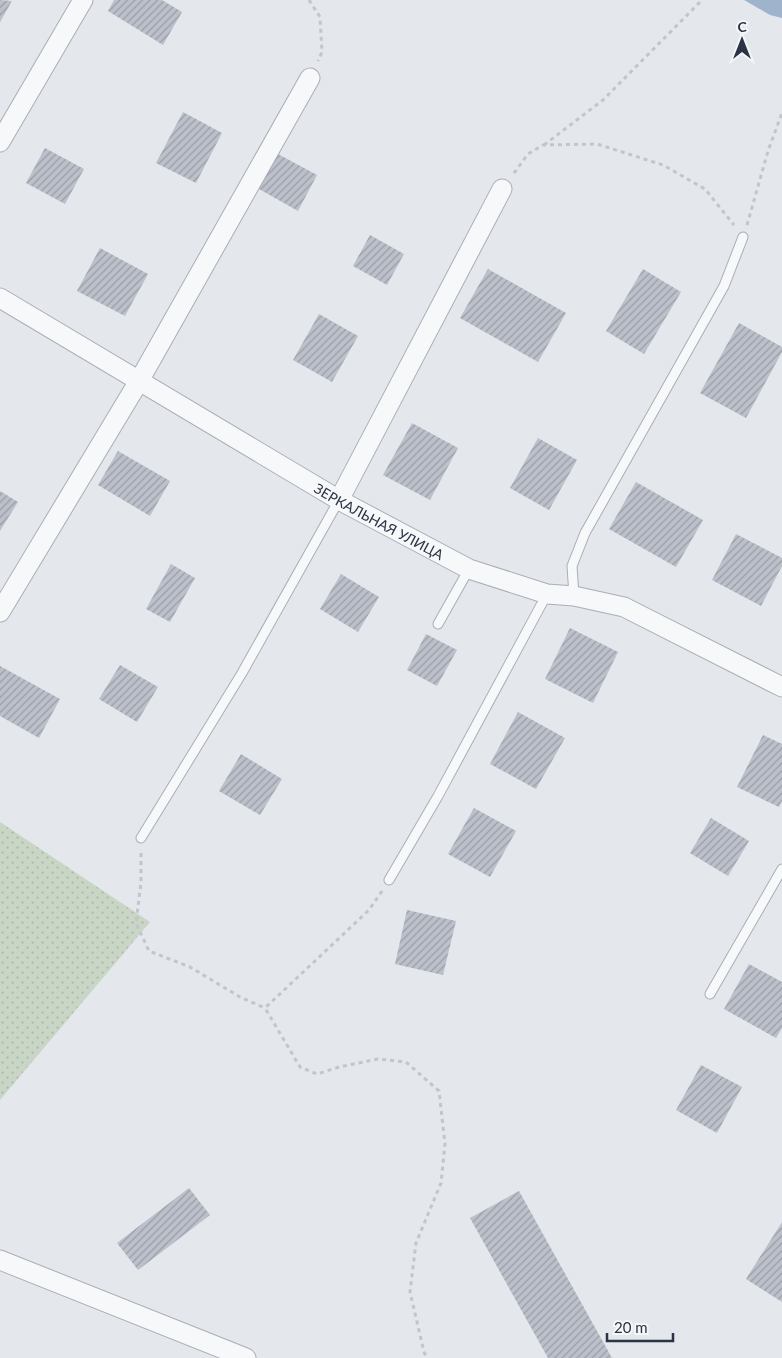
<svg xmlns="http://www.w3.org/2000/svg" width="782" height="1358" font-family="Lato,sans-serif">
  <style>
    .garden { fill: url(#garden-dots) }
    .water { fill: #9fb4cc }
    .building { fill: url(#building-hatch) }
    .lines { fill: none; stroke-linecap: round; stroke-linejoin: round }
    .lane-casing { stroke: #a9aeb7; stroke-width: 11 }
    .street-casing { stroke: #a9aeb7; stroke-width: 21 }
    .path { stroke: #c2c5cb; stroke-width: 3; stroke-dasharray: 4 4; stroke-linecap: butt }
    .lane { stroke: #f7f8fa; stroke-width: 9 }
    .street { stroke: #f7f8fa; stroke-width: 19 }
    .labels { text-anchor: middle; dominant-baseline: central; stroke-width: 4.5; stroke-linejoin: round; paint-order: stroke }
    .street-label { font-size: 14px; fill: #2b3445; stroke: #f4f6f9 }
  </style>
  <defs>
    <pattern id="garden-dots" width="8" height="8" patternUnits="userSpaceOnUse" patternTransform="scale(1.25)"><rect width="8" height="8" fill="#c9d6c5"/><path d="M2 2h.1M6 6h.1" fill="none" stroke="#adb8ab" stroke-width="1.8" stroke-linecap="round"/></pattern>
    <pattern id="building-hatch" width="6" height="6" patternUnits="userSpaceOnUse" patternTransform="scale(1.25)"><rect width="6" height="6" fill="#bbc0ca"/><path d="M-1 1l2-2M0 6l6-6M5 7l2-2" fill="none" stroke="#989da6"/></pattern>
  </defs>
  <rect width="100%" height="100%" fill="#e4e7ec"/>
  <!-- garden -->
  <path class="garden" d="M0 822 150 922 0 1100Z"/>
  <!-- water -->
  <path class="water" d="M744 0H782V18L770 15Z"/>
  <!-- building -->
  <g class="building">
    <path d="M0 0 12 1 0 22Z"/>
    <path d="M114 0H162L182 12 163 45 108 11Z"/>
    <path d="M183 112 222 133 196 183 156 163Z"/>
    <path d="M45 148 84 169 65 204 26 183Z"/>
    <path d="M278 154 317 175 298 211 259 189Z"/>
    <path d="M370 235 404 254 387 285 353 266Z"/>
    <path d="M100 248 148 274 125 316 77 291Z"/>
    <path d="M488 269 566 313 538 362 460 318Z"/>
    <path d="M643 269 681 292 644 354 606 331Z"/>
    <path d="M319 314 358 336 332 382 293 360Z"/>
    <path d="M739 323 782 347V352L746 418 700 393Z"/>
    <path d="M412 423 458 448 430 500 383 475Z"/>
    <path d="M538 438 577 460 549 510 510 488Z"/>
    <path d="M118 451 170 481 150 516 98 485Z"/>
    <path d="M636 482 703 520 676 567 609 529Z"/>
    <path d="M0 491 18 502 0 531Z"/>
    <path d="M736 534 782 558V566L761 606 712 580Z"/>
    <path d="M171 564 195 578 170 622 146 609Z"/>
    <path d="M341 574 379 597 358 632 320 609Z"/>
    <path d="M570 628 618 652 593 703 545 679Z"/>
    <path d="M426 634 457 650 437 686 407 670Z"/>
    <path d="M120 665 158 687 137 722 99 699Z"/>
    <path d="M0 666 60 699 39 738 0 716Z"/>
    <path d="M518 712 565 738 536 789 490 764Z"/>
    <path d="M763 735 782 744V801L779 807 737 787Z"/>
    <path d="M241 754 282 779 260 815 219 791Z"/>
    <path d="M474 808 516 831 490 877 448 854Z"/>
    <path d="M711 818 749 841 728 876 690 853Z"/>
    <path d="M407 910 456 921 443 975 395 964Z"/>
    <path d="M749 964 782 982V1028L776 1038 724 1009Z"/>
    <path d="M701 1065 742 1087 717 1133 676 1110Z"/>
    <path d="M189 1188 210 1215 138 1270 117 1243Z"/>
    <path d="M519 1191 612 1358H548L470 1218Z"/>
    <path d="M782 1222V1302L746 1279Z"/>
  </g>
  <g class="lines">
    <!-- lane casing -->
    <g class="lane-casing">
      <g id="lane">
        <path d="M574 596 572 566 585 533 724 286 743 237"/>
        <path d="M438 624 469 569"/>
        <path d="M141 838 242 673 339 500"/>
        <path d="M389 880 438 796 547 594"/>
        <path d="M710 994 782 869"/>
      </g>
    </g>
    <!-- street casing -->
    <g class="street-casing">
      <g id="street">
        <path d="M0 142 83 0"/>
        <path id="s1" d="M0 298 339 500 469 569 547 594 574 596 624 607 782 687"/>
        <path d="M339 500 502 189"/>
        <path d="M0 612 139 381 310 78"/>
        <path d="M0 1260 246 1358"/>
      </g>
    </g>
    <!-- path -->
    <g class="path">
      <path d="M309 0 320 17 322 52 318 61"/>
      <path d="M544 145 603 100 702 0"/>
      <path d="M514 173 528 154 543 145 597 144 663 165 705 189 734 225"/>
      <path d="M747 225 768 151 782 113"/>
      <path d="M141 853V882L136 923 149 951 190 967 240 997 265 1008"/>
      <path d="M382 891 369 910 265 1008 300 1067 317 1074 339 1067 378 1059 406 1062 439 1091 445 1144 441 1183 416 1243 410 1292 424 1352 427 1358"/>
    </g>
    <!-- lane -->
    <use href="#lane" class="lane"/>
    <!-- street -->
    <use href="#street" class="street"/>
  </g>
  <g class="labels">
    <!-- street labels -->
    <g class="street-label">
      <text stroke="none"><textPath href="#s1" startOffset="440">ЗЕРКАЛЬНАЯ УЛИЦА</textPath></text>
    </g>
  </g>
  <!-- north arrow -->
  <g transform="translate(742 40)" stroke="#f4f6f9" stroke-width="4" paint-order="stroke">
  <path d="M0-4L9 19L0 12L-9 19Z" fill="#2b3445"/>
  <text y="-8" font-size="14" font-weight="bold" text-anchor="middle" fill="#2b3445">С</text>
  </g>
  <!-- scale -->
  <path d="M607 1333v8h66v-8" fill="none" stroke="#2b3445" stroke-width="2.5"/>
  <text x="614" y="1333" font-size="15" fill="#2b3445" stroke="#f4f6f9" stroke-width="4" paint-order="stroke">20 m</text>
</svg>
